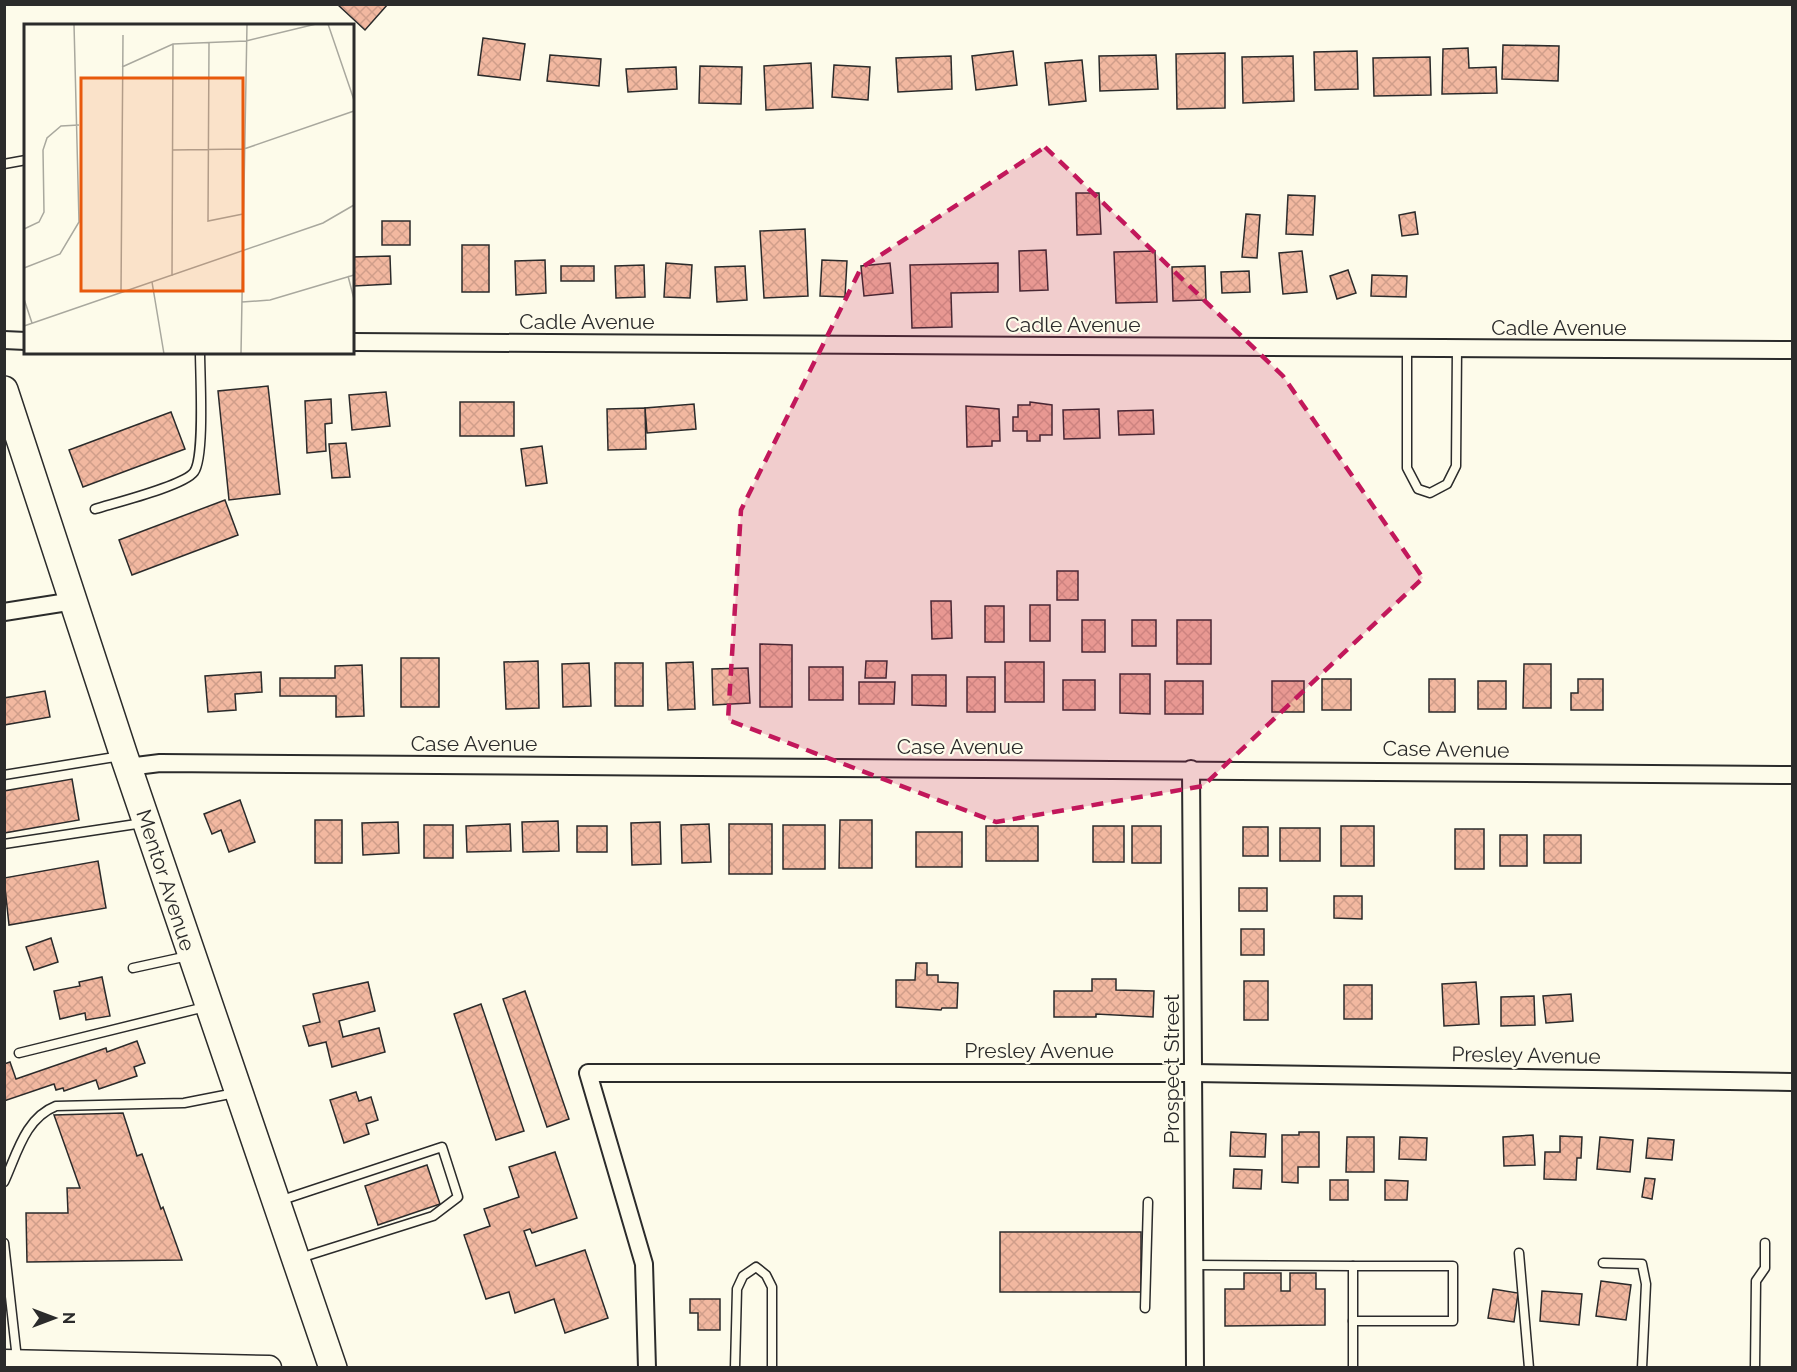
<svg xmlns="http://www.w3.org/2000/svg" width="1797" height="1372" font-family="Raleway,sans-serif">
  <style>
    .building { fill: url(#building-cross-hatch); stroke: #2b2b2b; stroke-width: 1.5 }
    .lines { fill: none; stroke-linecap: round; stroke-linejoin: round }
    .lane-casing { stroke: #2b2b2b; stroke-width: 11 }
    .street-casing { stroke: #2b2b2b; stroke-width: 20 }
    .secondary-casing { stroke: #2b2b2b; stroke-width: 27 }
    .primary-casing { stroke: #2b2b2b; stroke-width: 30 }
    .lane { stroke: #fdfbea; stroke-width: 8 }
    .street { stroke: #fdfbea; stroke-width: 16 }
    .secondary { stroke: #fdfbea; stroke-width: 24 }
    .primary { stroke: #fdfbea; stroke-width: 27 }
    .marked { fill: #c2185b; fill-opacity: 0.2; stroke: #c2185b; stroke-width: 4.5; stroke-dasharray: 12 8; stroke-linejoin: round }
    .labels { text-anchor: middle; dominant-baseline: central; stroke-width: 4.5; stroke-linejoin: round; paint-order: stroke }
    .street-label { font-size: 21px; fill: #2b2b2b; stroke: #fdfbea }
    .inset-road { fill: none; stroke: #a9a89e; stroke-width: 1.5 }
    .view { fill: #e8590c; fill-opacity: 0.15; stroke: #e8590c; stroke-width: 3 }
    .inset-edge { fill: none; stroke: #2b2b2b; stroke-width: 3 }
  </style>
  <defs>
    <pattern id="building-cross-hatch" width="8" height="8" patternUnits="userSpaceOnUse" patternTransform="scale(1.5)"><rect width="8" height="8" fill="#f2b8a0"/><path d="M0 0l8 8M0 8l8-8" fill="none" stroke="#d09e8a"/></pattern>
  </defs>
  <rect width="100%" height="100%" fill="#fdfbea"/>
  <!-- building -->
  <g class="building">
    <path d="M337 4H388L365 30Z"/>
    <path d="M483 38 525 44 520 80 478 75Z"/>
    <path d="M1503 45 1559 46 1558 81 1502 79Z"/>
    <path d="M1468 48 1469 68 1496 67 1497 93 1442 94 1443 49Z"/>
    <path d="M1013 51 1017 85 976 90 972 56Z"/>
    <path d="M1357 51 1358 89 1315 90 1314 52Z"/>
    <path d="M1225 53V108L1177 109 1176 54Z"/>
    <path d="M550 55 601 59 599 86 547 81Z"/>
    <path d="M1156 55 1158 89 1100 91 1099 56Z"/>
    <path d="M951 56 952 89 898 92 896 58Z"/>
    <path d="M1293 56 1294 101 1243 103 1242 57Z"/>
    <path d="M1430 57 1431 95 1374 96 1373 58Z"/>
    <path d="M1082 60 1086 101 1049 105 1045 63Z"/>
    <path d="M811 63 813 108 766 110 764 66Z"/>
    <path d="M834 65 870 67 868 100 832 97Z"/>
    <path d="M700 66 742 67 741 104 699 103Z"/>
    <path d="M676 67 677 89 628 92 626 69Z"/>
    <path d="M1076 193H1099L1101 234 1077 235Z"/>
    <path d="M1288 195 1315 196 1313 235 1286 234Z"/>
    <path d="M1415 212 1418 234 1402 236 1399 215Z"/>
    <path d="M1246 214 1260 215 1257 258 1242 257Z"/>
    <rect x="382" y="221" width="28" height="24"/>
    <path d="M805 229 808 296 764 298 760 231Z"/>
    <rect x="462" y="245" width="27" height="47"/>
    <path d="M1046 250 1048 290 1020 291 1019 251Z"/>
    <path d="M1155 251 1157 302 1116 303 1114 252Z"/>
    <path d="M1302 251 1307 292 1283 294 1279 253Z"/>
    <path d="M390 256 391 284 354 286 352 257Z"/>
    <path d="M545 260 546 293 516 295 515 261Z"/>
    <path d="M822 260 847 261 845 297 820 296Z"/>
    <path d="M666 263 692 265 690 298 664 297Z"/>
    <path d="M890 263 893 293 864 296 861 266Z"/>
    <path d="M998 263V292L951 293 952 327 912 328 910 265Z"/>
    <path d="M644 265 645 297 616 298 615 266Z"/>
    <rect x="561" y="266" width="33" height="15"/>
    <path d="M745 266 747 300 717 302 715 267Z"/>
    <path d="M1205 266 1206 300 1173 301 1172 267Z"/>
    <path d="M1348 270 1356 293 1337 299 1330 276Z"/>
    <path d="M1249 271 1250 292 1222 293 1221 272Z"/>
    <path d="M1372 275 1407 276 1406 297 1371 296Z"/>
    <path d="M268 386 280 494 229 500 218 391Z"/>
    <path d="M386 392 390 426 352 430 349 395Z"/>
    <path d="M331 399 332 423 325 424 326 451 307 453 305 401Z"/>
    <rect x="460" y="402" width="54" height="34"/>
    <path d="M1030 402 1052 405V435H1040V441H1027V431H1013V417H1018V405H1030Z"/>
    <path d="M694 404 696 429 647 433 645 408Z"/>
    <path d="M966 406 999 409 1000 441H992V446L967 447Z"/>
    <path d="M645 408 646 449 608 450 607 409Z"/>
    <path d="M1099 409 1100 438 1064 439 1063 410Z"/>
    <path d="M1153 410 1154 434 1119 435 1118 411Z"/>
    <path d="M171 412 185 449 83 487 69 450Z"/>
    <path d="M346 443 350 477 332 478 329 444Z"/>
    <path d="M542 446 547 483 526 486 521 449Z"/>
    <path d="M225 500 238 535 132 575 119 540Z"/>
    <rect x="1057" y="571" width="21" height="29"/>
    <path d="M931 601H951L952 638 932 639Z"/>
    <rect x="1030" y="605" width="20" height="36"/>
    <rect x="985" y="606" width="19" height="36"/>
    <rect x="1082" y="620" width="23" height="32"/>
    <rect x="1132" y="620" width="24" height="26"/>
    <rect x="1177" y="620" width="34" height="44"/>
    <path d="M760 644 792 645V707H760Z"/>
    <rect x="401" y="658" width="38" height="49"/>
    <path d="M538 661 539 708 506 709 504 662Z"/>
    <path d="M866 661H887L886 678H865Z"/>
    <path d="M693 662 695 709 668 710 666 663Z"/>
    <rect x="1005" y="662" width="39" height="40"/>
    <path d="M589 663 591 706 563 707 562 664Z"/>
    <rect x="615" y="663" width="28" height="43"/>
    <path d="M1524 664H1551V708H1523Z"/>
    <path d="M362 665 364 716 336 717V696H280V678H335V666Z"/>
    <rect x="809" y="667" width="34" height="33"/>
    <path d="M748 668 750 703 713 705 712 669Z"/>
    <path d="M261 672 262 692 235 694 236 710 208 712 205 676Z"/>
    <path d="M1120 674H1150V714L1120 713Z"/>
    <path d="M912 675H946V706L912 705Z"/>
    <rect x="967" y="677" width="28" height="35"/>
    <rect x="1322" y="679" width="29" height="31"/>
    <rect x="1429" y="679" width="26" height="33"/>
    <path d="M1578 679H1603V710H1571V693H1578Z"/>
    <rect x="1063" y="680" width="32" height="30"/>
    <rect x="1165" y="681" width="38" height="33"/>
    <rect x="1272" y="681" width="32" height="31"/>
    <rect x="1478" y="681" width="28" height="28"/>
    <path d="M859 682H895L894 704H859Z"/>
    <path d="M45 691 50 717 4 725V698Z"/>
    <path d="M72 779 79 820 4 833V791Z"/>
    <path d="M240 800 255 842 229 852 221 830 212 834 204 814Z"/>
    <rect x="315" y="820" width="27" height="43"/>
    <path d="M840 820H872V868H839Z"/>
    <path d="M558 821 559 851 523 852 522 822Z"/>
    <path d="M398 822 399 853 363 855 362 823Z"/>
    <path d="M660 822 661 864 632 865 631 823Z"/>
    <path d="M510 824 511 851 467 852 466 826Z"/>
    <path d="M709 824 711 862 682 863 681 825Z"/>
    <rect x="729" y="824" width="43" height="50"/>
    <rect x="424" y="825" width="29" height="33"/>
    <rect x="783" y="825" width="42" height="44"/>
    <rect x="577" y="826" width="30" height="26"/>
    <rect x="986" y="826" width="52" height="35"/>
    <rect x="1093" y="826" width="31" height="36"/>
    <rect x="1132" y="826" width="29" height="37"/>
    <rect x="1341" y="826" width="33" height="40"/>
    <rect x="1243" y="827" width="25" height="29"/>
    <rect x="1280" y="828" width="40" height="33"/>
    <rect x="1455" y="829" width="29" height="40"/>
    <rect x="916" y="832" width="46" height="35"/>
    <rect x="1500" y="835" width="27" height="31"/>
    <rect x="1544" y="835" width="37" height="28"/>
    <path d="M98 861 106 908 9 925 4 878Z"/>
    <rect x="1239" y="888" width="28" height="23"/>
    <path d="M1334 896H1362V919L1334 918Z"/>
    <rect x="1241" y="929" width="23" height="26"/>
    <path d="M51 938 58 962 34 970 26 947Z"/>
    <path d="M916 963H927V975H938V982L958 983 957 1008H942L941 1010 896 1007V980H915Z"/>
    <path d="M102 977 110 1016 86 1020 85 1013 60 1019 54 991 80 986 79 982Z"/>
    <path d="M1092 979H1116V990L1154 991 1153 1017 1096 1014V1017H1054V991H1092Z"/>
    <rect x="1244" y="981" width="24" height="39"/>
    <path d="M368 982 375 1011 339 1021 343 1037 379 1028 385 1052 332 1067 326 1042 309 1046 303 1026 320 1022 313 994Z"/>
    <path d="M1476 982 1479 1024 1444 1026 1442 984Z"/>
    <rect x="1344" y="985" width="28" height="34"/>
    <path d="M525 991 569 1119 547 1127 503 999Z"/>
    <path d="M1571 994 1573 1021 1546 1023 1543 996Z"/>
    <path d="M1534 996 1535 1025 1501 1026V997Z"/>
    <path d="M481 1004 524 1131 496 1140 454 1014Z"/>
    <path d="M137 1041 145 1063 134 1067 137 1076 99 1089 96 1080 64 1091 63 1088 56 1090 54 1084 4 1101V1064L10 1062 16 1079 106 1048 107 1052Z"/>
    <path d="M356 1092 359 1101 371 1097 378 1120 366 1124 369 1134 344 1143 330 1100Z"/>
    <path d="M123 1113 137 1156 142 1154 161 1209 163 1207 182 1260 27 1262 26 1213H68L67 1188H80L54 1115Z"/>
    <path d="M1231 1132 1266 1134 1265 1157 1230 1156Z"/>
    <path d="M1299 1132H1319V1167H1298V1183L1282 1182V1135H1299Z"/>
    <path d="M1533 1135 1535 1165 1504 1166 1503 1137Z"/>
    <path d="M1560 1136 1582 1137 1581 1158H1577L1576 1180 1544 1179 1545 1152H1560Z"/>
    <path d="M1347 1137H1374V1172H1346Z"/>
    <path d="M1400 1137 1427 1138 1426 1160 1399 1159Z"/>
    <path d="M1600 1137 1633 1140 1630 1172 1597 1169Z"/>
    <path d="M1648 1138 1674 1140 1672 1160 1646 1158Z"/>
    <path d="M555 1152 577 1218 532 1233 530 1229 524 1231 536 1266 585 1250 608 1318 565 1333 554 1299 515 1313 509 1292 486 1299 464 1235 490 1226 484 1209 519 1197 509 1167Z"/>
    <path d="M427 1165 440 1204 378 1225 365 1186Z"/>
    <path d="M1234 1169 1262 1170 1261 1189 1233 1188Z"/>
    <path d="M1645 1178 1655 1179 1652 1199 1642 1197Z"/>
    <rect x="1330" y="1180" width="18" height="20"/>
    <path d="M1385 1180 1408 1181 1407 1200H1385Z"/>
    <rect x="1000" y="1232" width="141" height="60"/>
    <path d="M1244 1273H1281V1291H1290V1273H1316V1289H1325V1325L1225 1326V1289H1244Z"/>
    <path d="M1601 1281 1631 1285 1626 1320 1596 1316Z"/>
    <path d="M1493 1289 1518 1293 1514 1322 1488 1318Z"/>
    <path d="M1542 1291 1582 1294 1579 1325 1540 1321Z"/>
    <path d="M690 1299H720V1330H698V1313H690Z"/>
  </g>
  <g class="lines">
    <!-- lane casing -->
    <g class="lane-casing">
      <g id="lane">
        <path d="M4 164 26 160"/>
        <path d="M1407 348V468L1418 489 1430 493 1447 484 1456 466 1457 349"/>
        <path d="M95 509C114 503 184 486 194 472 205 457 200 375 200 352"/>
        <path d="M4 775 121 756"/>
        <path d="M4 844 143 823"/>
        <path d="M133 968 188 956"/>
        <path d="M19 1053 205 1007"/>
        <path d="M4 1182C17 1154 25 1118 56 1106L184 1103 235 1093"/>
        <path d="M279 1201 442 1147 458 1197 433 1216 300 1258"/>
        <path d="M4 1243 17 1359"/>
        <path d="M1519 1253 1529 1368"/>
        <path d="M1603 1263 1642 1264 1646 1284 1642 1368"/>
        <path d="M1194 1265 1353 1266V1368"/>
        <path d="M1145 1308 1148 1202"/>
        <path d="M1353 1321H1453V1266H1353"/>
        <path d="M735 1368 737 1289 743 1276 756 1267 766 1275 772 1287V1368"/>
        <path d="M1755 1368 1756 1281 1765 1268V1243"/>
      </g>
    </g>
    <!-- street casing -->
    <g class="street-casing">
      <g id="street">
        <path d="M4 340 26 341"/>
        <path d="M352 342 1792 350"/>
        <path d="M4 612 74 601"/>
        <path d="M128 767 160 763 1792 775"/>
        <path d="M1191 769 1195 1368"/>
        <path d="M647 1368 644 1264 588 1073H1194L1792 1082"/>
      </g>
    </g>
    <!-- secondary casing -->
    <g class="secondary-casing">
      <path id="secondary" d="M4 1362 269 1368"/>
    </g>
    <!-- primary casing -->
    <g class="primary-casing">
      <path id="primary" d="M4 390 124 756 333 1368"/>
    </g>
    <!-- lane -->
    <use href="#lane" class="lane"/>
    <!-- street -->
    <use href="#street" class="street"/>
    <!-- secondary -->
    <use href="#secondary" class="secondary"/>
    <!-- primary -->
    <use href="#primary" class="primary"/>
  </g>
  <!-- marked area -->
  <path class="marked" d="M1045 147 1283 376 1423 578 1203 786 996 822 728 720 741 510 861 268Z"/>
  <g class="labels">
    <!-- street labels -->
    <g class="street-label">
      <text x="587" y="321">Cadle Avenue</text>
      <text x="1073" y="324">Cadle Avenue</text>
      <text x="1559" y="327">Cadle Avenue</text>
      <text x="474" y="743">Case Avenue</text>
      <text x="960" y="746">Case Avenue</text>
      <text transform="translate(1446 749) rotate(1)">Case Avenue</text>
      <text transform="translate(166 880) rotate(72)">Mentor Avenue</text>
      <text x="1039" y="1050">Presley Avenue</text>
      <text transform="translate(1526 1055) rotate(1)">Presley Avenue</text>
      <text transform="translate(1171 1069) rotate(-90)">Prospect Street</text>
    </g>
  </g>
  <!-- overview -->
  <g transform="translate(24 24)">
    <rect width="330" height="330" fill="#fdfbea"/>
    <path class="inset-road" d="M304 0 330 76M185 19 184 197 219 190M98 43 149 20 222 17 292 0M148 126 220 125 330 87M0 205 15 198 20 188 19 126 23 114 37 102 55 101M0 244 36 230 55 198 50 0M148 252 149 20M324 252 330 275M128 258 140 330M97 268 99 11M0 275 8 299M218 278 246 276 330 251M0 302 299 199 330 181M217 330 223 0"/>
    <path class="view" d="M57 54H219V267H57Z"/>
    <rect width="330" height="330" class="inset-edge"/>
  </g>
  <!-- border -->
  <rect width="1797" height="1372" fill="none" stroke="#2b2b2b" stroke-width="12"/>
  <!-- north arrow -->
  <g transform="translate(54 1318) rotate(90)" stroke="#fdfbea" stroke-width="4.5" paint-order="stroke">
  <path d="M0-4.5L10 22L0 15L-10 22Z" fill="#2b2b2b"/>
  <text y="-9" font-size="16" font-weight="bold" text-anchor="middle" fill="#2b2b2b">N</text>
  </g>
</svg>
